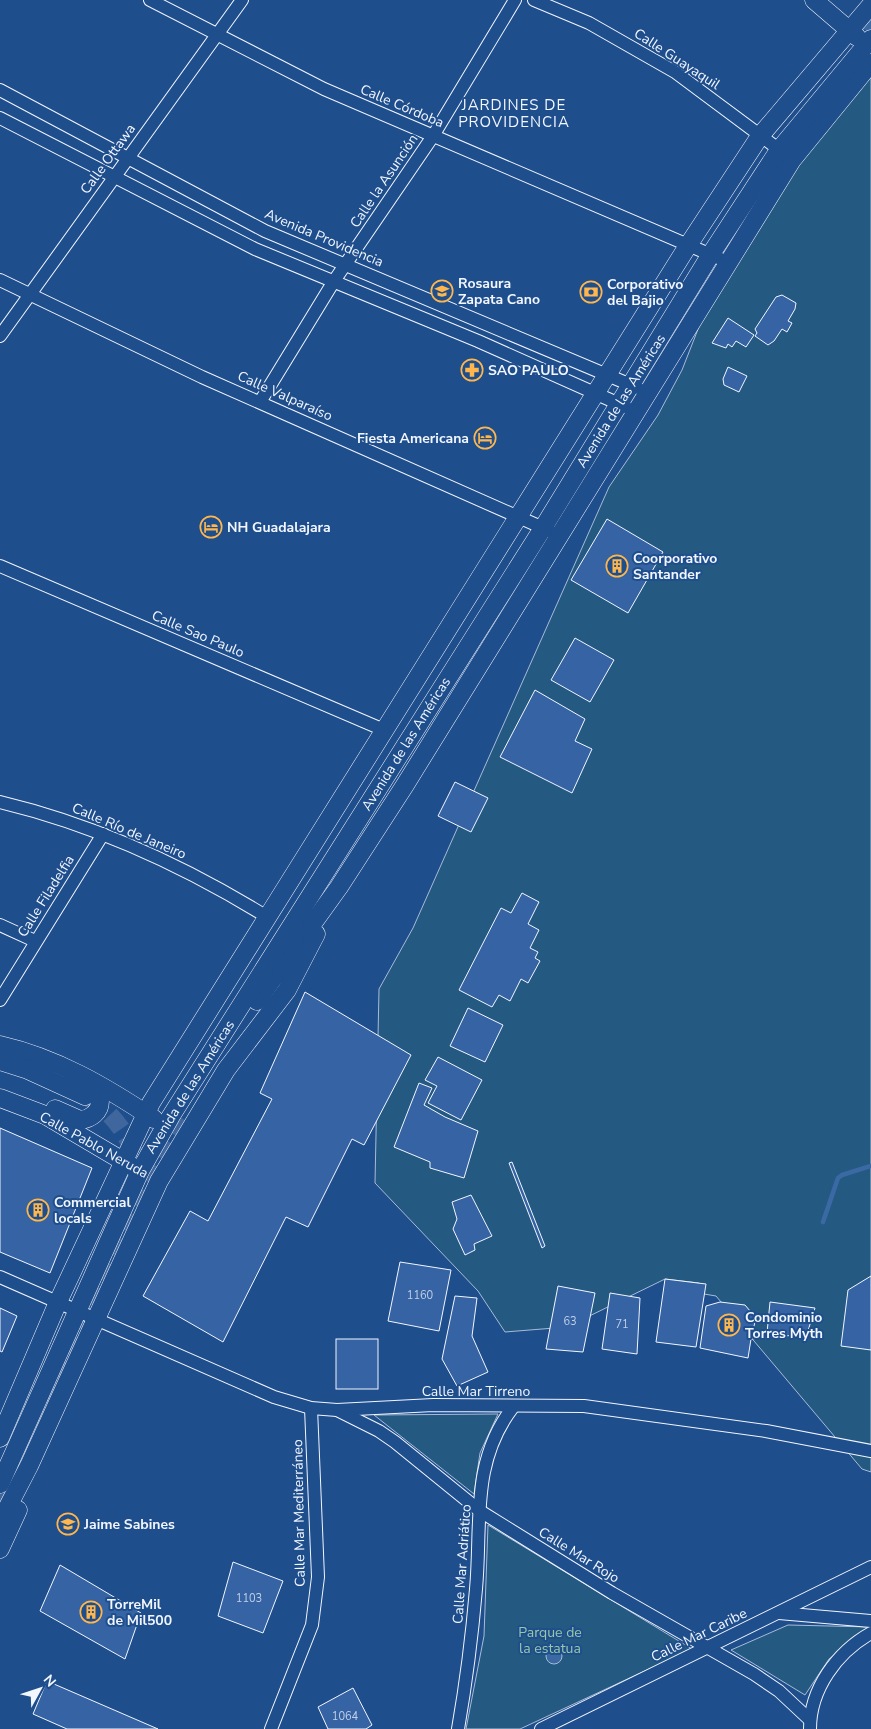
<svg xmlns="http://www.w3.org/2000/svg" width="871" height="1729" font-family="'Nunito Sans',sans-serif">
  <style>
    .green { fill: #245a82; stroke: #a8bbd7 }
    .water { fill: #3b69a3; stroke: #a8bbd7 }
    .lines { fill: none; stroke-linecap: round; stroke-linejoin: round }
    .stream { stroke: #3b69a3; stroke-width: 4.5 }
    .canal { stroke: #3b69a3; stroke-width: 14 }
    .building { fill: #3563a3; stroke: #f2f6ff }
    .secondary-tunnel { stroke: #3f679d; stroke-width: 18; stroke-dasharray: 18 9; stroke-linecap: butt }
    .street-casing { stroke: #f2f6ff; stroke-width: 14 }
    .secondary-casing { stroke: #f2f6ff; stroke-width: 19 }
    .street { stroke: #1f4e8c; stroke-width: 12 }
    .secondary { stroke: #1f4e8c; stroke-width: 18 }
    .labels { text-anchor: middle; dominant-baseline: central; stroke-width: 4; stroke-linejoin: round; paint-order: stroke }
    .number-label { font-size: 11px; fill: #c3d1e8 }
    .street-label { font-size: 14px; fill: #f2f6ff; stroke: #1f4e8c }
    .poi-label { font-size: 14px; font-weight: bold; fill: #f2f6ff; stroke: #1f4e8c; text-anchor: start }
    .park-label { font-size: 14px; fill: #97c8a6; stroke: #1f4e8c }
    .neighbourhood-label { font-size: 15px; letter-spacing: 1px; fill: #f2f6ff; stroke: #1f4e8c }
  </style>
  <rect width="100%" height="100%" fill="#1f4e8c"/>
  <!-- green -->
  <g class="green">
    <path d="M871 73V1472L862 1469 716 1296 698 1293 699 1283 665 1279 567 1327 505 1332 478 1291 375 1183 379 989 413 928 609 487 658 415 682 370 744 212 772 172Z"/>
    <path d="M498 1414 480 1453 474 1494 374 1415Z"/>
    <path d="M488 1525 692 1649 520 1729H466L484 1636Z"/>
    <path d="M788 1625 871 1627 829 1659 805 1695 731 1650Z"/>
  </g>
  <!-- water -->
  <circle class="water" cx="554" cy="1656" r="8"/>
  <g class="lines">
    <!-- stream -->
    <path class="stream" d="M823 1222 838 1178 842 1175 871 1166"/>
    <!-- canal -->
    <path class="canal" d="M868 24 871 20"/>
  </g>
  <!-- building -->
  <g class="building">
    <path d="M782 295 796 303 795 309 788 321 792 323 787 332 782 329 774 341 768 345 755 336 757 333 755 329 776 297Z"/>
    <path d="M728 318 754 335 746 347 736 341 732 347 728 344 726 348 712 343Z"/>
    <path d="M728 367 747 376 739 392 724 385 723 379Z"/>
    <path d="M607 519 663 552 628 613 571 580Z"/>
    <path d="M575 638 614 660 590 702 551 680Z"/>
    <path d="M535 690 585 719 575 741 592 749 572 793 500 757Z"/>
    <path d="M455 782 488 798 471 832 438 816Z"/>
    <path d="M522 893 539 902 528 924 539 930 530 948 538 952 535 958 540 961 528 983 521 979 510 1001 499 995 492 1007 459 990 501 908 511 913Z"/>
    <path d="M305 992 411 1055 364 1145 352 1139 308 1227 286 1217 223 1342 143 1296 190 1211 208 1221 272 1099 260 1093Z"/>
    <path d="M468 1008 503 1025 485 1062 450 1046Z"/>
    <path d="M438 1057 482 1080 461 1120 428 1103 437 1086 425 1080Z"/>
    <path d="M419 1083 432 1088 424 1105 445 1117 478 1131 464 1178 430 1168V1162L394 1147Z"/>
    <path d="M0 1128 92 1168 50 1273 0 1252Z"/>
    <path d="M512 1162 545 1246 542 1248 509 1163Z"/>
    <path d="M471 1195 492 1236 474 1244 475 1250 465 1255 453 1229 457 1219 452 1202Z"/>
    <path d="M400 1262 451 1270 439 1331 388 1321Z"/>
    <path d="M871 1276V1350L841 1346 848 1290Z"/>
    <path d="M665 1279 706 1284 696 1347 656 1342Z"/>
    <path d="M558 1286 595 1293 583 1352 546 1349Z"/>
    <path d="M610 1293 640 1298 637 1354 602 1349Z"/>
    <path d="M455 1296 477 1298 472 1336 488 1372 457 1386 442 1359Z"/>
    <path d="M720 1302 745 1305 756 1318 752 1334 767 1333 770 1302 815 1308 807 1334 751 1339 748 1358 700 1348 706 1306Z"/>
    <path d="M0 1308 17 1316 2 1352 0 1351Z"/>
    <rect x="336" y="1339" width="42" height="50"/>
    <path d="M233 1562 283 1581 263 1633 218 1616Z"/>
    <path d="M60 1565 141 1613 125 1659 40 1611Z"/>
    <path d="M47 1681 158 1729H67L33 1714Z"/>
    <path d="M353 1688 372 1725 366 1729H328L318 1707Z"/>
  </g>
  <g class="lines">
    <!-- secondary-tunnel -->
    <g class="secondary-tunnel">
      <path d="M89 1098C118 1116 138 1148 140 1181"/>
      <path d="M2 1501 154 1170 184 1115"/>
    </g>
    <!-- street casing -->
    <g class="street-casing">
      <g id="street">
        <path d="M150 0 324 89 730 263"/>
        <path d="M534 0 589 23 675 72 785 154"/>
        <path d="M0 90 265 231 638 388"/>
        <path d="M0 118 255 249 478 341 626 407"/>
        <path d="M0 280 202 377 550 531"/>
        <path d="M0 336 242 0"/>
        <path d="M260 402 334 281 433 136 515 0"/>
        <path d="M0 566 384 730"/>
        <path d="M0 802C96 825 183 865 267 917"/>
        <path d="M0 925 35 941"/>
        <path d="M0 1000 103 834"/>
        <path d="M0 1277 274 1397 311 1408 337 1410 433 1405 584 1406 766 1431 871 1451"/>
        <path d="M339 1411 379 1431 395 1442 480 1511 612 1593 754 1674 779 1691 810 1720"/>
        <path d="M779 1613 871 1621"/>
        <path d="M271 1729 312 1625 318 1577 311 1408"/>
        <path d="M458 1729C466 1683 472 1636 476 1589 482 1524 470 1463 513 1407"/>
        <path d="M541 1729 871 1567"/>
        <path d="M810 1729C810 1689 837 1652 871 1633"/>
      </g>
    </g>
    <!-- secondary casing -->
    <g class="secondary-casing">
      <g id="secondary">
        <path d="M814 0 857 37"/>
        <path d="M257 1001 339 887 405 785 792 160 871 63"/>
        <path d="M0 1045C57 1058 106 1087 154 1119"/>
        <path d="M0 1061 28 1070 85 1096"/>
        <path d="M0 1098 45 1115 133 1167"/>
        <path d="M55 1109 80 1120C91 1119 100 1112 100 1101L87 1080"/>
        <path d="M0 1438 58 1302 151 1103 689 244 760 136 871 5"/>
        <path d="M0 1484 140 1171 171 1116 543 528 711 254 779 150 871 39"/>
        <path d="M0 1522 29 1466 159 1181 226 1070 287 990 316 934"/>
        <path d="M0 1549 18 1510"/>
      </g>
    </g>
    <!-- street -->
    <use href="#street" class="street"/>
    <!-- secondary -->
    <use href="#secondary" class="secondary"/>
  </g>
  <!-- icons -->
  <defs>
    <g id="school-ring" transform="scale(1.125)"><circle r="9.5" fill="#1f4e8c" stroke="#ffb74d" stroke-width="1.5"/><path d="M0-5L7-2L0 1L-7-2ZM-4 1L0 2.5L4 1V4Q0 6-4 4Z" fill="#ffb74d"/></g>
    <g id="bank-ring" transform="scale(1.125)"><circle r="9.5" fill="#1f4e8c" stroke="#ffb74d" stroke-width="1.5"/><path d="M-6-4H6V4H-6ZM0-2.3a2.3 2.3 0 1 0 0 4.6a2.3 2.3 0 1 0 0-4.6Z" fill="#ffb74d"/></g>
    <g id="pharmacy-ring" transform="scale(1.125)"><circle r="9.5" fill="#1f4e8c" stroke="#ffb74d" stroke-width="1.5"/><path d="M-2-6h4v4h4v4h-4v4h-4v-4h-4v-4h4Z" fill="#ffb74d"/></g>
    <g id="hotel-ring" transform="scale(1.125)"><circle r="9.5" fill="#1f4e8c" stroke="#ffb74d" stroke-width="1.5"/><path d="M-6-4.5h1.5V1H6V5H4.5V3h-9V5H-6ZM-4 0a1.8 1.8 0 1 1 3.6 0ZM.5 0V-2.5h3Q6-2.5 6 0Z" fill="#ffb74d"/></g>
    <g id="building-ring" transform="scale(1.125)"><circle r="9.5" fill="#1f4e8c" stroke="#ffb74d" stroke-width="1.5"/><path d="M-4-6H4V6H1V3H-1V6H-4ZM-2.5-4.3h1.7v1.8h-1.7ZM.8-4.3h1.7v1.8H.8ZM-2.5-1h1.7V.8h-1.7ZM.8-1h1.7V.8H.8Z" fill="#ffb74d"/></g>
  </defs>
  <g fill-rule="evenodd">
    <use href="#school-ring" x="442" y="291"/>
    <use href="#bank-ring" x="591" y="292"/>
    <use href="#pharmacy-ring" x="472" y="370"/>
    <use href="#hotel-ring" x="485" y="438"/>
    <use href="#hotel-ring" x="211" y="527"/>
    <use href="#building-ring" x="617" y="566"/>
    <use href="#building-ring" x="38" y="1210"/>
    <use href="#building-ring" x="729" y="1325"/>
    <use href="#school-ring" x="68" y="1524"/>
    <use href="#building-ring" x="91" y="1612"/>
  </g>
  <g class="labels">
    <!-- number labels -->
    <g class="number-label">
      <text x="420" y="1295">1160</text>
      <text x="570" y="1321">63</text>
      <text x="622" y="1324">71</text>
      <text x="249" y="1598">1103</text>
      <text x="345" y="1716">1064</text>
    </g>
    <!-- street labels -->
    <g class="street-label">
      <text transform="translate(677 59) rotate(33)">Calle Guayaquil</text>
      <text transform="translate(402 106) rotate(23)">Calle Córdoba</text>
      <text transform="translate(108 159) rotate(-54)">Calle Ottawa</text>
      <text transform="translate(384 181) rotate(-56)">Calle la Asunción</text>
      <text transform="translate(324 238) rotate(23)">Avenida Providencia</text>
      <text transform="translate(285 396) rotate(24)">Calle Valparaíso</text>
      <text transform="translate(621 401) rotate(-58)">Avenida de las Américas</text>
      <text transform="translate(198 634) rotate(23)">Calle Sao Paulo</text>
      <text transform="translate(406 744) rotate(-58)">Avenida de las Américas</text>
      <text transform="translate(129 831) rotate(23)">Calle Río de Janeiro</text>
      <text transform="translate(46 896) rotate(-58)">Calle Filadelfia</text>
      <text transform="translate(190 1087) rotate(-58)">Avenida de las Américas</text>
      <text transform="translate(94 1145) rotate(29)">Calle Pablo Neruda</text>
      <text x="476" y="1391">Calle Mar Tirreno</text>
      <text transform="translate(299 1513) rotate(-91)">Calle Mar Mediterráneo</text>
      <text transform="translate(579 1555) rotate(32)">Calle Mar Rojo</text>
      <text transform="translate(462 1564) rotate(-86)">Calle Mar Adriático</text>
      <text transform="translate(699 1635) rotate(-26)">Calle Mar Caribe</text>
    </g>
    <!-- poi labels -->
    <g class="poi-label">
      <text x="458" y="283">Rosaura<tspan x="458" dy="16">Zapata Cano</tspan></text>
      <text x="607" y="284">Corporativo<tspan x="607" dy="16">del Bajio</tspan></text>
      <text x="488" y="370">SAO PAULO</text>
      <text x="469" y="438" text-anchor="end">Fiesta Americana</text>
      <text x="227" y="527">NH Guadalajara</text>
      <text x="633" y="558">Coorporativo<tspan x="633" dy="16">Santander</tspan></text>
      <text x="54" y="1202">Commercial<tspan x="54" dy="16">locals</tspan></text>
      <text x="745" y="1317">Condominio<tspan x="745" dy="16">Torres Myth</tspan></text>
      <text x="84" y="1524">Jaime Sabines</text>
      <text x="107" y="1604">TorreMil<tspan x="107" dy="16">de Mil500</tspan></text>
    </g>
    <!-- park labels -->
    <g class="park-label">
      <text x="550" y="1632">Parque de<tspan x="550" dy="16">la estatua</tspan></text>
    </g>
    <!-- neighbourhood labels -->
    <g class="neighbourhood-label">
      <text x="514" y="105">JARDINES DE<tspan x="514" dy="17">PROVIDENCIA</tspan></text>
    </g>
  </g>
  <!-- north arrow -->
  <g transform="translate(40 1689) rotate(50)" stroke="#1f4e8c" stroke-width="4" paint-order="stroke">
  <path d="M0-4L9 19L0 12L-9 19Z" fill="#f2f6ff"/>
  <text y="-8" font-size="14" font-weight="bold" text-anchor="middle" fill="#f2f6ff">N</text>
  </g>
</svg>
